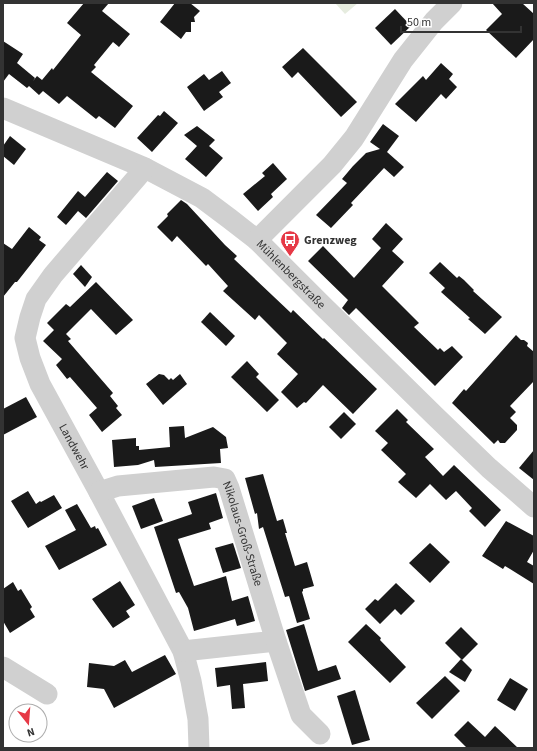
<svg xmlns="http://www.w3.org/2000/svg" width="537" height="751" font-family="'Source Sans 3',sans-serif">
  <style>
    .green { fill: #e6ecdf }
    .building { fill: #1a1a1a }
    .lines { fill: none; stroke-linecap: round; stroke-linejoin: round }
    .minor { stroke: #d0d0d0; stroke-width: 21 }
    .labels { text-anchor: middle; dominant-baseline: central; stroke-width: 4; stroke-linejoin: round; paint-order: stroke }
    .poi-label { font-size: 12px; font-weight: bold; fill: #333; stroke: #fff; text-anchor: start }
    .street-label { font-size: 12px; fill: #333; stroke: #fff }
  </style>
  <rect width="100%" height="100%" fill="#fff"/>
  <!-- green -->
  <path class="green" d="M335 3H358L345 14Z"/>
  <!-- building -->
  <g class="building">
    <path d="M84 3H109L102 11 130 34 119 47 113 42 94 65 96 67 91 72 133 106 115 128 99 116 96 119 67 96 59 104 43 91 39 95 29 86 27 88 9 74 3 82V41L23 54 17 63 35 78 33 81 37 76 42 80 52 68 53 70 81 35 67 23Z"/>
    <path d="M175 3H190L200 11 194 17 195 22H191V32H186L181 39 160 22Z"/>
    <path d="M492 3H522L534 14V39L516 58 486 30 502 14Z"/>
    <path d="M395 9 411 26 391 45 375 28Z"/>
    <path d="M303 48 357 102 341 117 298 72 292 78 282 67Z"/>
    <path d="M441 63 453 74 449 79 457 87 446 99 441 94 416 122 395 104 423 76 426 80Z"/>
    <path d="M222 71 231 83 219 92 223 97 204 111 187 87 204 74 209 80Z"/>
    <path d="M164 111 178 123 152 152 137 138 158 115 160 116Z"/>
    <path d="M383 124 399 136 387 152 404 167 394 177 384 168 351 203 353 205 331 228 316 215 347 183 342 179 353 166 366 153 380 149 370 142Z"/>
    <path d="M197 126 215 140 209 146 223 158 206 177 185 159 197 146 184 135Z"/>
    <path d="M10 136 26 149 14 165 3 156V146Z"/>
    <path d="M273 163 287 179 271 194 273 197 258 211 243 194 265 176 262 173Z"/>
    <path d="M107 172 118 181 86 218 78 211 66 225 57 217 78 191 85 197Z"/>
    <path d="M181 200 187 204 225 245 237 256 234 259 291 313 293 310 323 339 324 338 377 389 353 414 323 385 306 403 304 402 297 408 281 392 298 374 277 354 287 343 259 315 255 320 223 291 228 286 208 264 206 266 177 236 172 242 157 227 168 216 167 214Z"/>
    <path d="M386 223 403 239 392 251 404 262 382 286 419 323 414 327 438 350 440 348 444 352 452 346 463 357 435 386 356 308 349 315 342 308 348 300 308 261 323 246 354 278 381 248 372 239Z"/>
    <path d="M29 227 41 237 39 240 46 245 17 282H15L3 297V243L12 249Z"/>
    <path d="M440 262 457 278 459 276 464 280 474 290 473 291 502 317 485 334 468 319 470 318 441 292 445 288 429 273Z"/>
    <path d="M81 265 92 277 85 287 73 274Z"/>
    <path d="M96 282 133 320 116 335 91 309 66 334 71 339 68 341 113 393 110 396 118 406 116 408 122 415 102 432 89 415 97 408 70 377 67 379 56 365 62 359 43 341 54 330 47 323 66 304 70 307Z"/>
    <path d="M210 312 235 336 226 346 201 322Z"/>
    <path d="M516 335 521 340H524L528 343 527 346 534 352V381L510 406 516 412 510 418 517 425V430L505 443H500L498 440 494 444 452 403 464 389 466 391Z"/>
    <path d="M247 361 259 374 256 377 279 400 267 412 231 377Z"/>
    <path d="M159 374 164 375 169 380 171 378 173 380 180 374 187 384 163 405 146 384Z"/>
    <path d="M26 397 37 417 3 435V409Z"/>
    <path d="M397 409 408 420 406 422 434 449 425 457 443 476 454 465 501 510 485 527 469 511 472 508 456 491 446 500 430 484 416 498 398 482 406 474 381 450 388 443 375 431Z"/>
    <path d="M344 412 356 424 341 439 329 427Z"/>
    <path d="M184 426 185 438 213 427 226 437 228 448 220 449 221 463 155 467 154 460 138 465 114 467 112 440 136 438V446H139V450L170 447 169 427Z"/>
    <path d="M534 450V480L519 468Z"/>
    <path d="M263 474 277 521 283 519 287 533H285L295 566 307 562 314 586 303 589V591L302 592 310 619 297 623 289 596 285 597 263 527 259 529 257 513 255 514 245 478Z"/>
    <path d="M28 491 36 504 40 501 41 502 54 495 62 508 28 528 11 501Z"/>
    <path d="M216 493 223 518 209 523 211 529 178 539 194 586 226 576 232 601 248 596 255 621 237 626 235 619 194 631 188 608 179 592 176 593 154 527 192 514 188 502Z"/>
    <path d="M154 498 163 521 141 529 132 506Z"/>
    <path d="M77 504 91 528 95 526 96 529 98 528 107 545 59 570 45 546 76 530 65 510Z"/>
    <path d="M506 521 534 536V550L527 562 534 566V584L505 566 503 569 482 556Z"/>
    <path d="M233 543 241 568 223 573 215 548Z"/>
    <path d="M430 543 450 562 430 583 409 563Z"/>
    <path d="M120 581 135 605 126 611 130 617 113 628 92 599Z"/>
    <path d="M13 582 18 591 21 589 32 607 30 609 35 617 10 633 3 621V589Z"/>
    <path d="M396 583 415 601 401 615 395 609 380 624 365 609 375 599 378 601Z"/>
    <path d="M304 624 318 671 336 665 341 679 305 691 286 630Z"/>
    <path d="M366 624 381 638 380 640 406 667 390 683 348 642Z"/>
    <path d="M461 627 478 644 462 660 445 643Z"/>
    <path d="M165 655 176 674 114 708 104 689 87 687 89 663 114 666 125 660 132 672Z"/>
    <path d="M461 659 472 670 465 682 449 672Z"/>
    <path d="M266 662 268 681 243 684 245 708 232 709 230 685 217 687 215 668Z"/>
    <path d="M445 676 460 691 432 719 416 703Z"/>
    <path d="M510 678 528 689 515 711 497 700Z"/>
    <path d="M355 690 370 740 352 745 337 696Z"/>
    <path d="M468 721 485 737 495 726 518 748H467L454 735Z"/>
  </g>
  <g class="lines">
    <!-- minor -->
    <g class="minor">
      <path id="s1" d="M3 108 145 168 202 198 230 219 257 240 323 306 435 416 489 468 534 507"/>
      <path id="s2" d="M145 168 53 275 36 299 30 317 25 338 30 358 40 384 99 492 183 651 191 681 198 719 199 748"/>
      <path d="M257 240 332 165 354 138 403 60 434 21 452 3"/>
      <path id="s3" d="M99 492 118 486 214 477 225 479 229 488 276 641 183 651"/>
      <path d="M276 641 301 715 320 734"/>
      <path d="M3 667 47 694"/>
    </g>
  </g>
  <!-- icons -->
  <defs>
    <g id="bus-pin" transform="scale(1)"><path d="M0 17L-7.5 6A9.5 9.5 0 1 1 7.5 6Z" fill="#e63946" stroke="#fff"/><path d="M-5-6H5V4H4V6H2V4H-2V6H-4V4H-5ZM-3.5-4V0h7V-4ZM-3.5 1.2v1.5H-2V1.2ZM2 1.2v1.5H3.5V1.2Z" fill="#fff"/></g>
  </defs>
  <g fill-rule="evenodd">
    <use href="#bus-pin" x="290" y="240"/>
  </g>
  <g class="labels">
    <!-- poi labels -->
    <g class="poi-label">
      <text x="304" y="240">Grenzweg</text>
    </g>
    <!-- street labels -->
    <g class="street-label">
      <text stroke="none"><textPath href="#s1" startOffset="336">Mühlenbergstraße</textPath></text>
      <text stroke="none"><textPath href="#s2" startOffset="331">Landwehr</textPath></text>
      <text stroke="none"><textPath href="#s3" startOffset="185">Nikolaus-Groß-Straße</textPath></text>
    </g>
  </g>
  <!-- border -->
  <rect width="537" height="751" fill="none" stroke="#333333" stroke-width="8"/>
  <!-- north arrow -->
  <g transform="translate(28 723) rotate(163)"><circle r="19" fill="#ffffff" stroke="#adadad"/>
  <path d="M0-3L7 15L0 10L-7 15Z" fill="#e63946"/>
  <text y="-6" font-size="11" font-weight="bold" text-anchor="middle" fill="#333333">N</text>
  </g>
  <!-- scale -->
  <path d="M401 26v6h120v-6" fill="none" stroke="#333333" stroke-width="2"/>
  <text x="407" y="26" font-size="12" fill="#333333" stroke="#ffffff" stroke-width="3" paint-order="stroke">50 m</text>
</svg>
